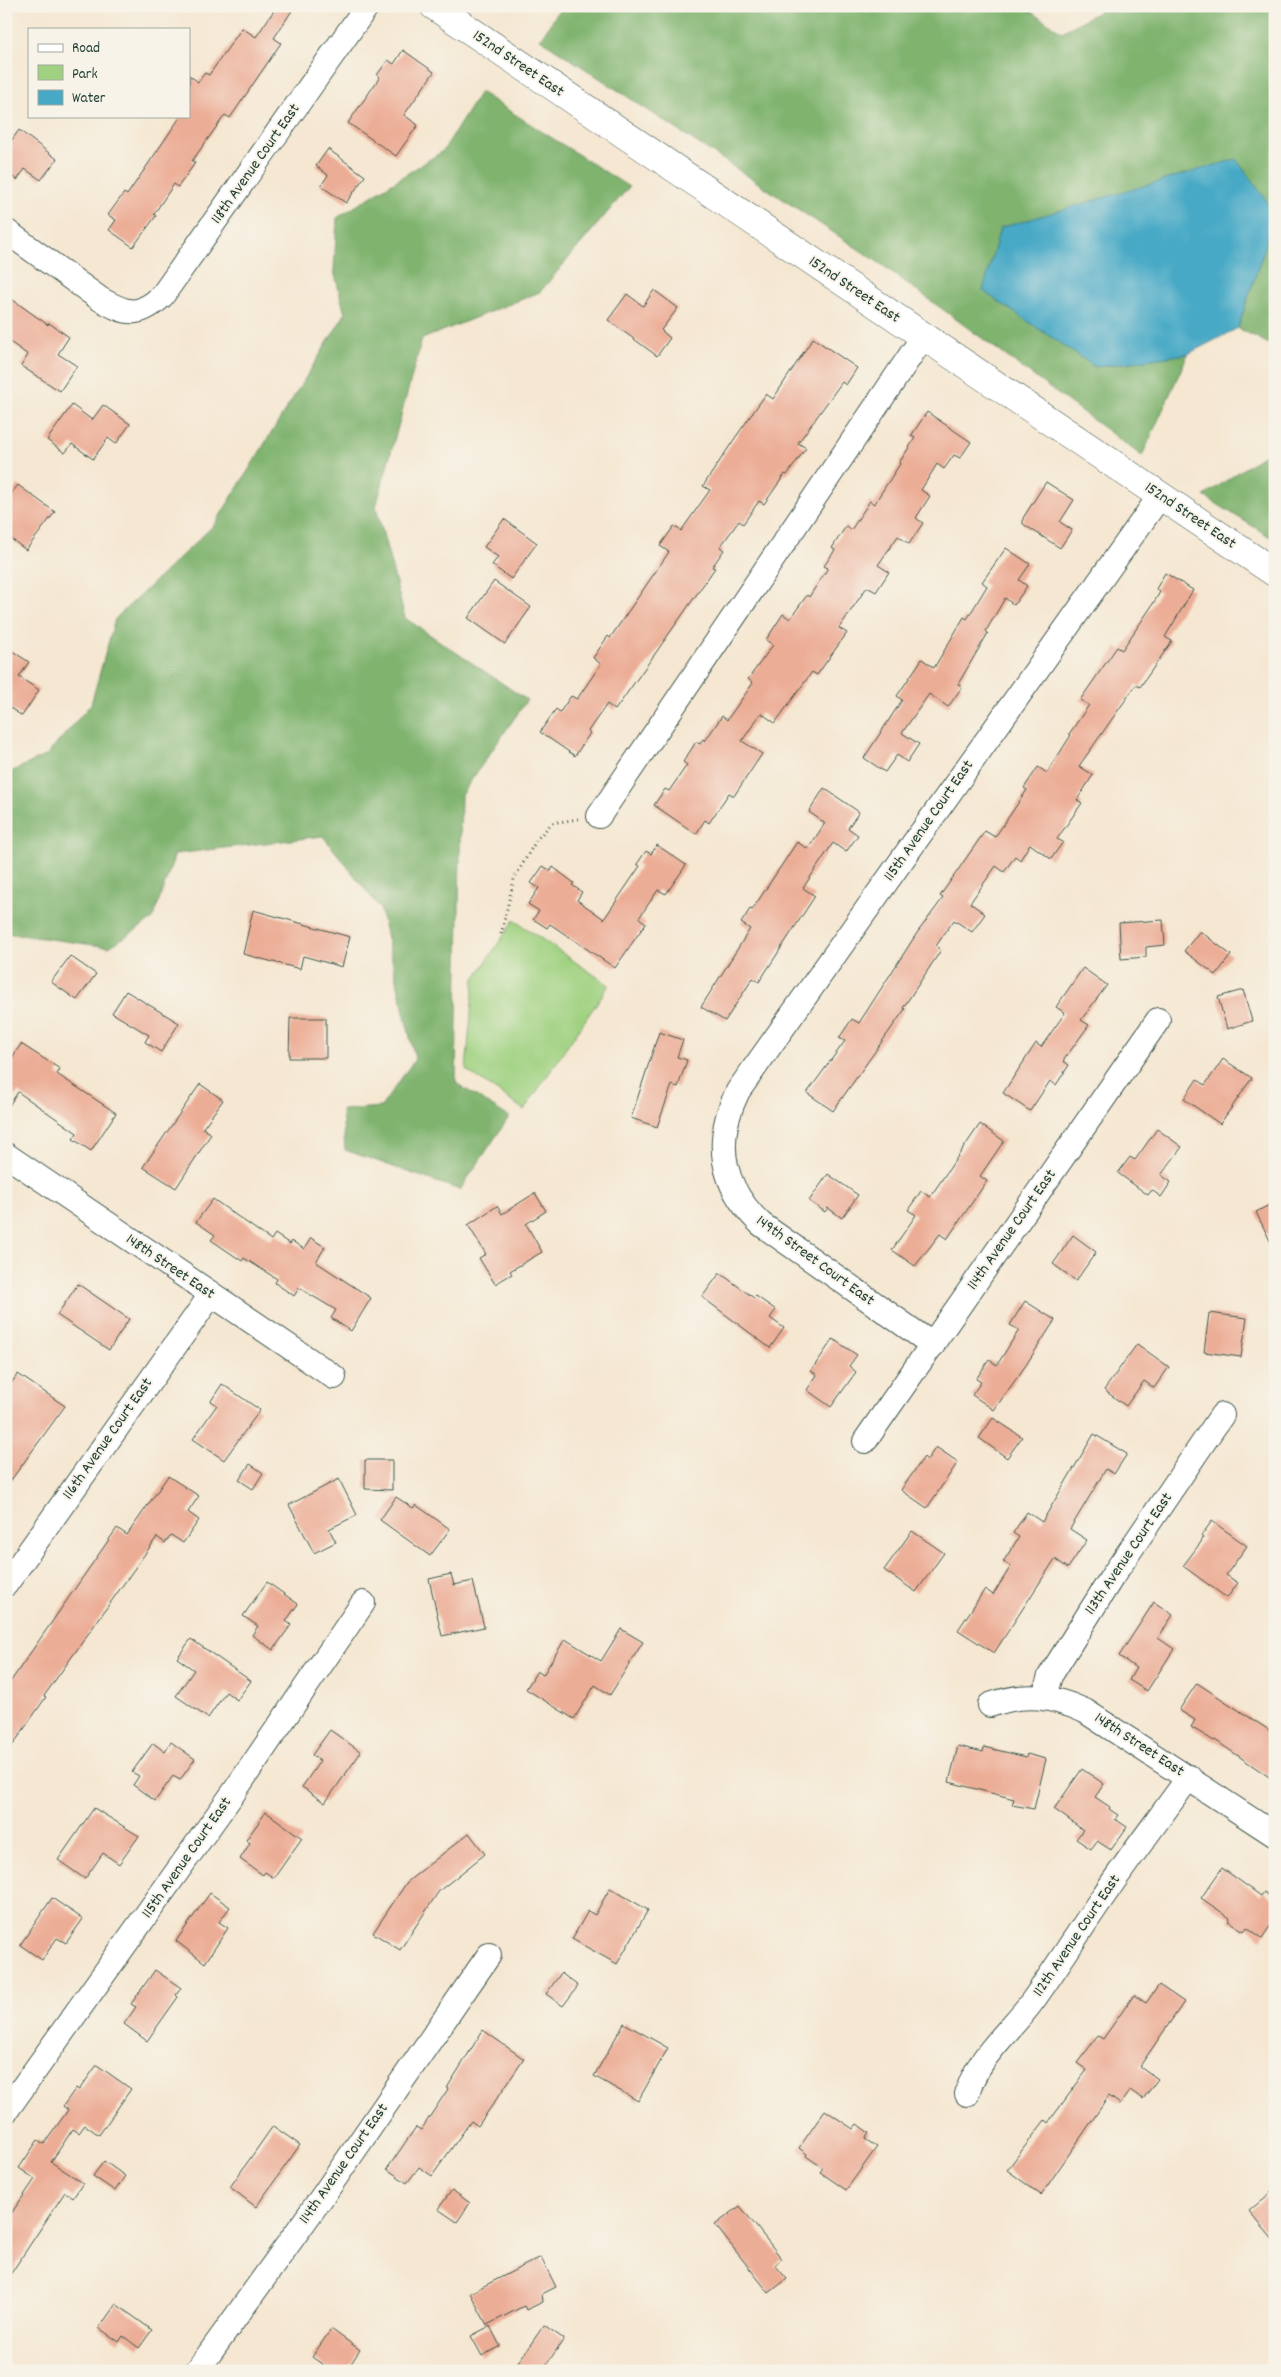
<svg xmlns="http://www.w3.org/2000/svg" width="1281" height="2377" font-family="Dekko,sans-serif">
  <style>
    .green { fill: #9fd180; stroke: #5f875a }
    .forest { fill: #7fb36e; stroke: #4f7851 }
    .water { fill: #47a9c6; stroke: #33737d }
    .building { fill: #ecad96 }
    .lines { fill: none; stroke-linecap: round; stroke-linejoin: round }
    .street-casing { stroke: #3f564c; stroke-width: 26 }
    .secondary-casing { stroke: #3f564c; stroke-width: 29 }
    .path { stroke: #3f564c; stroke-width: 3; stroke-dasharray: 1 4; stroke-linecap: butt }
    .street { stroke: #fff; stroke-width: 24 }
    .secondary { stroke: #fff; stroke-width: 28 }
    .labels { text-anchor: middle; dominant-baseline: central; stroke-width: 4; stroke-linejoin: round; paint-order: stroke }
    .street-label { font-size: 16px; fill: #1f3d34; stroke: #f7f3e8 }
  </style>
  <rect width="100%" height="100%" fill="#f7f3e8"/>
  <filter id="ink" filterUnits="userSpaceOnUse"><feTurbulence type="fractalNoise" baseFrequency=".02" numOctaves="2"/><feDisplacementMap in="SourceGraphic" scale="10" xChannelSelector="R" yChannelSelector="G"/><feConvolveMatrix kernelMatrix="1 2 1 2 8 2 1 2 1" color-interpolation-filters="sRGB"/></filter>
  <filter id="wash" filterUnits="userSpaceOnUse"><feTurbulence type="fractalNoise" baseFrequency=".0096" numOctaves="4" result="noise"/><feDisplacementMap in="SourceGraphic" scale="20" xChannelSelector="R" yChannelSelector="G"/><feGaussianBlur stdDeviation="1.12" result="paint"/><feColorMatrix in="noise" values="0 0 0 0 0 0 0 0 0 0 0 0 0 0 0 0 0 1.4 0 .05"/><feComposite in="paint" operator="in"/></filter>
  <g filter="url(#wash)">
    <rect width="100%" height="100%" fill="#f5e7d1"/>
    <!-- green -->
    <path class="green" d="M514 920 609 985 524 1110 466 1070 474 980Z"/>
    <!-- forest -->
    <g class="forest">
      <path d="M562 6H1023L1062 32 1109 6H1275V212L1236 160 1000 228 983 291 1095 367 1188 354 1142 456 881 264 540 39Z"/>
      <path d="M480 92 629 187 540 292 422 339 376 507 405 618 527 700 461 795 456 1083 509 1117 460 1190 345 1150 342 1110 381 1107 415 1059 380 908 323 836 175 854 153 919 109 947 6 933V774L47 755 91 704 115 619 215 524 345 314 334 271 337 218 443 151Z"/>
      <path d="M1275 217V347L1238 328Z"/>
      <path d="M1275 447V540L1204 496Z"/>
    </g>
    <!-- water -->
    <path class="water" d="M1236 159 1275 212V217L1238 328 1188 354 1095 367 983 291 1000 228Z"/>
    <g id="blocks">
      <!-- building -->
      <g class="building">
        <path d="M277 6H295L274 38 281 43 230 118 225 115 192 161 195 163 178 187 174 184 154 214 156 216 133 247 109 230 116 220 108 215 124 193 127 195 181 116H189V75L198 82 205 73 209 75 242 28 256 37Z"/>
        <path d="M403 50 434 72 404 115 418 125 396 156 348 123 380 77 377 75 388 60 394 64Z"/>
        <path d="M19 130 57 159 41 180 25 169 17 180 6 172V148Z"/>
        <path d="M328 149 365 176 346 203 321 186 328 175 316 166Z"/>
        <path d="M654 290 678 308 661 330 670 338 657 356 608 320 627 294 643 306Z"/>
        <path d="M6 295 48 325 49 323 69 337 58 354 77 366 60 391 21 366 28 355 6 339Z"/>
        <path d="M813 338 857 368 846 385 842 382 798 443 806 448 787 475 785 474 764 504 759 501 743 524 739 521 720 547 724 550 712 567 715 568 657 651 615 710 607 704 588 731 590 733 575 756 540 732 556 709 560 712 571 696 577 699 601 664 593 658 608 636 610 638 669 552 660 546 674 526 681 531 710 490 703 486 735 438 766 394 773 399Z"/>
        <path d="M72 405 92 420 103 405 130 424 116 444 108 438 93 459 72 444 65 453 47 440Z"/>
        <path d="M927 412 971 442 960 458 954 455 944 469 937 464 921 490 930 496 916 518 923 523 909 544 898 536 878 565 889 572 876 592 867 587 839 628 847 633 817 675 812 672 775 723 761 713 742 741 762 754 734 796 729 793 709 823 705 820 696 834 654 805 665 789 669 791 687 765 683 762 696 742 700 744 703 739 705 741 722 716 727 720 753 683 748 679 773 645 766 640 783 614 790 619 807 595 809 597 828 568 824 566 835 550 832 548 846 526 851 530 870 501 874 504 900 464 899 463 915 438 911 436Z"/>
        <path d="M1046 482 1074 500 1060 522 1072 530 1060 548 1023 524V518Z"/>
        <path d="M18 485 55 512 26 550 6 535V500Z"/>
        <path d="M504 519 537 543 511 579 492 565 498 557 484 547Z"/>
        <path d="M1006 548 1030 564 1019 580 1027 586 1014 605 1005 598 986 631 988 633 958 684 962 687 948 707 929 694 902 733 919 744 907 762 897 755 885 772 864 758 902 700 897 696 922 659 934 668 964 617 967 619 987 586 982 582Z"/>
        <path d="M1165 573 1193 590 1165 637 1172 641 1140 687 1136 685 1079 766 1093 775 1077 800 1082 803 1057 839 1063 842 1051 859 1030 844 1020 860 1015 856 1004 872 996 866 970 903 985 914 972 932 954 920 936 946 941 950 903 1008 905 1009 833 1111 807 1093 845 1041 839 1038 852 1019 859 1023 917 933 943 898 940 896 985 831 995 837 1027 790 1024 788 1038 767 1047 773 1071 735 1069 734 1089 705 1080 700 1117 647 1122 650 1151 607 1160 592 1156 589Z"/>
        <path d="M494 581 531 607 505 644 468 618Z"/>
        <path d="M6 647 29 662 19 677 39 690 22 716 6 705Z"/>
        <path d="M824 788 859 812 848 828 858 835 846 852 833 843 803 888 815 896 759 982 753 978 725 1021 701 1007 750 929 741 923 750 909 752 910 797 842 808 849 825 823 809 812Z"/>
        <path d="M657 845 686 865 666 894 658 890 639 918 646 923 615 968 550 924 547 928 533 919 539 911 528 904 539 888 531 883 543 866 551 871 553 867 574 883 572 885 582 892 577 900 604 919 640 866 637 864 646 851 651 854Z"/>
        <path d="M253 910 350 937 342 967 303 956 300 969 243 954Z"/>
        <path d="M1163 920 1165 945 1146 947V957L1121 959 1119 923Z"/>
        <path d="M1200 931 1231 955 1216 975 1184 951Z"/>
        <path d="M70 956 96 974 77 1000 51 982Z"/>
        <path d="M1083 968 1107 985 1081 1020 1089 1025 1063 1061 1069 1065 1056 1085 1050 1081 1030 1111 1003 1093 1036 1043 1041 1047 1065 1013 1056 1007Z"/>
        <path d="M1243 990 1252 1021 1227 1029 1218 997Z"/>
        <path d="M126 991 179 1023 161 1052 145 1042 149 1035 112 1013Z"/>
        <path d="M290 1018H326V1058H289Z"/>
        <path d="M659 1032 683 1040 677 1057 687 1060 678 1087 672 1085 657 1127 631 1118Z"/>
        <path d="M21 1044 60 1069 57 1074 116 1113 91 1151 73 1139 77 1133 18 1092 6 1110V1067Z"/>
        <path d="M1223 1059 1252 1078 1220 1124 1184 1099 1197 1079 1205 1085Z"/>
        <path d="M200 1084 223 1100 203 1128 211 1134 176 1188 143 1167Z"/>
        <path d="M980 1124 1004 1141 980 1176 987 1181 947 1239 940 1234 915 1266 892 1250 916 1215 908 1210 921 1191 930 1197Z"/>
        <path d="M1157 1129 1182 1147 1161 1175 1171 1182 1161 1197 1152 1190 1148 1195 1118 1173 1130 1157 1135 1160Z"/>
        <path d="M828 1174 858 1195 842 1218 828 1208 825 1212 809 1201Z"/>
        <path d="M535 1193 546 1211 526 1224 542 1252 510 1271 512 1274 495 1284 479 1258 486 1254 468 1225 497 1206 502 1214Z"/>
        <path d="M213 1199 271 1240 275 1234 290 1244 292 1241 304 1249 311 1238 325 1247 316 1262 371 1298 351 1331 331 1318 336 1310 299 1288 294 1296 275 1283 277 1279 244 1258 242 1261 211 1240 215 1235 196 1222Z"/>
        <path d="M1275 1202V1251L1256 1212Z"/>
        <path d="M1073 1235 1096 1252 1076 1281 1053 1264Z"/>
        <path d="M720 1273 754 1298 756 1296 776 1310 770 1318 784 1328 770 1348 702 1297Z"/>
        <path d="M78 1284 129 1319 109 1350 57 1315Z"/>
        <path d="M1025 1301 1055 1320 1026 1365 994 1410 972 1395 981 1382 976 1379 989 1360 997 1365 1019 1330 1010 1325Z"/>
        <path d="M1209 1313 1247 1318 1241 1357 1204 1352Z"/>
        <path d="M833 1339 857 1355 849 1366 856 1372 831 1407 807 1390 817 1375 811 1371Z"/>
        <path d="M1137 1344 1169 1367 1154 1388 1144 1381 1126 1406 1104 1390Z"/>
        <path d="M18 1374 65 1406 6 1487V1390Z"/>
        <path d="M222 1384 260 1410 224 1460 193 1439 217 1405 211 1401Z"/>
        <path d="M993 1418 1022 1437 1007 1458 979 1438Z"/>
        <path d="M1094 1434 1127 1454 1114 1474 1106 1469 1070 1529 1087 1540 1068 1568 1055 1559 994 1653 958 1630 985 1589 993 1595 1011 1566 1003 1562 1019 1537 1013 1533 1027 1512 1042 1522Z"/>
        <path d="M936 1447 958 1462 927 1508 901 1490 924 1457 927 1460Z"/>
        <path d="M365 1460H392V1490L365 1489Z"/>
        <path d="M250 1464 263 1473 253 1489 239 1480Z"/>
        <path d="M168 1476 199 1496 188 1512 199 1520 183 1543 171 1535 165 1543 157 1537 44 1696 46 1697 6 1755V1688L117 1528 127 1535Z"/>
        <path d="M339 1479 357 1515 329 1529 336 1542 314 1553 289 1505Z"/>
        <path d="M396 1497 413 1508 416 1505 450 1529 430 1556 380 1520Z"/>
        <path d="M1212 1521 1247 1546 1226 1575 1238 1583 1227 1598 1183 1566 1201 1542 1203 1538 1201 1536Z"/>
        <path d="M912 1531 944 1553 916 1592 884 1570Z"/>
        <path d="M451 1574 454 1585 473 1581 484 1627 442 1636 429 1579Z"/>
        <path d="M267 1582 298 1604 286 1621 291 1625 273 1650 252 1635 258 1626 243 1616Z"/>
        <path d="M1154 1602 1173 1615 1158 1638 1174 1649 1147 1691 1129 1680 1136 1668 1119 1656Z"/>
        <path d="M621 1629 643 1642 610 1695 595 1685 574 1719 526 1689 537 1671 543 1675 565 1639 601 1661Z"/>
        <path d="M191 1639 251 1681 237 1700 226 1692 208 1718 176 1696 194 1670 177 1658Z"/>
        <path d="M1197 1683 1275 1734V1781L1215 1740 1214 1741 1191 1727 1195 1720 1179 1710Z"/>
        <path d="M330 1730 361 1752 325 1803 302 1787 320 1761 312 1755Z"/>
        <path d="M171 1742 195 1759 180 1780 173 1776 155 1801 133 1785 139 1776 132 1772 153 1743 165 1752Z"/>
        <path d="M958 1746 983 1752 984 1747 1026 1757 1027 1754 1046 1759 1034 1809 1012 1805 1014 1799 949 1782Z"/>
        <path d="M1082 1769 1104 1784 1095 1797 1110 1807 1109 1809 1118 1815 1115 1819 1127 1827 1111 1850 1097 1841 1091 1849 1076 1839 1083 1830 1054 1809Z"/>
        <path d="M94 1808 139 1836 119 1864 103 1853 85 1879 58 1860Z"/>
        <path d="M266 1812 302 1838 274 1878 265 1872 263 1875 240 1859 250 1843 246 1840Z"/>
        <path d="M469 1833 485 1854 439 1891 400 1950 373 1933 407 1882Z"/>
        <path d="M1222 1868 1261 1896 1264 1892 1275 1900V1919L1262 1938 1247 1927 1244 1931 1228 1921 1230 1918 1201 1898Z"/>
        <path d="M610 1888 648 1910 617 1964 572 1939 588 1911 595 1915Z"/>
        <path d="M210 1893 230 1907 219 1922 228 1928 205 1963 176 1941Z"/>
        <path d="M52 1898 83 1919 66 1943 57 1938 42 1960 20 1945Z"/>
        <path d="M155 1970 181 1988 176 1995 178 1997 147 2041 124 2024 136 2007 131 2004Z"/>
        <path d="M561 1973 578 1986 563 2006 546 1994Z"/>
        <path d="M1159 1985 1184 2002 1140 2066 1158 2079 1143 2099 1130 2090 1120 2104 1109 2096 1041 2195 1007 2170 1045 2120 1048 2123 1087 2070 1077 2063 1098 2036 1103 2039 1134 1995 1146 2003Z"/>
        <path d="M624 2023 668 2048 638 2101 594 2076Z"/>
        <path d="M483 2030 524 2059 478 2126 471 2121 432 2176 419 2167 407 2183 387 2169 416 2127 421 2130 448 2089 447 2088Z"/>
        <path d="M97 2065 131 2089 99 2135 85 2125 79 2133 73 2129 51 2162 83 2183 73 2198 65 2192 6 2281V2221L35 2179 19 2168 38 2140 44 2144 68 2110 63 2106 76 2088 79 2090Z"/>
        <path d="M825 2110 853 2129 857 2124 869 2133 865 2139 877 2147 846 2190 820 2172 823 2168 806 2156 807 2154 799 2148Z"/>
        <path d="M273 2126 300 2145 256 2207 230 2187Z"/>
        <path d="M104 2161 125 2176 115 2191 93 2176Z"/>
        <path d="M1275 2189V2242L1249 2211Z"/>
        <path d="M452 2190 470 2203 457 2222 438 2209Z"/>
        <path d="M740 2206 782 2259 775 2265 787 2279 769 2293 715 2225Z"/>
        <path d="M541 2257 556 2287 542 2294 543 2302 526 2310 524 2306 487 2325 470 2293Z"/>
        <path d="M116 2304 152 2330 139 2348 123 2336 119 2342 99 2328Z"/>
        <path d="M544 2325 564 2339 542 2371H512Z"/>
        <path d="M490 2326 500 2346 482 2356 471 2336Z"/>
        <path d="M331 2329 360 2350 346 2371H332L312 2357Z"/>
      </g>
    </g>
  </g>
  <g filter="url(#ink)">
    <use href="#blocks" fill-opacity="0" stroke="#3f564c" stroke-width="1"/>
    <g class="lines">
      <!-- street casing -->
      <g class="street-casing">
        <g id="street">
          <path d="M6 231 100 299C127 314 138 318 162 296L367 6"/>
          <path d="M599 816 923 337"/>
          <path d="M6 1155 334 1377"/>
          <path d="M933 1345 761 1224C721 1186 713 1141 738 1091L1160 496"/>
          <path d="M865 1441 1158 1020"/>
          <path d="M6 1584 211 1295"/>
          <path d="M1044 1696 1050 1676 1112 1577 1222 1415"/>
          <path d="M990 1705C1025 1692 1052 1696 1085 1711L1275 1835"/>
          <path d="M967 2094C977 2056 1012 2030 1034 1999 1057 1967 1078 1933 1100 1901 1128 1859 1159 1819 1189 1777"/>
          <path d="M6 2111 234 1792 363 1603"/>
          <path d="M197 2371 322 2197 489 1955"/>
        </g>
      </g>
      <!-- secondary casing -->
      <g class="secondary-casing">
        <path id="secondary" d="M434 6 1275 573"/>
      </g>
      <!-- path -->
      <path class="path" d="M501 934 514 879 537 839 552 823 578 819"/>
      <!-- street -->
      <use href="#street" class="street"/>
      <!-- secondary -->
      <use href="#secondary" class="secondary"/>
    </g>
  </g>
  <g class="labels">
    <!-- street labels -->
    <g class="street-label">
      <text transform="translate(518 64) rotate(34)">152nd Street East</text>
      <text transform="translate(256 164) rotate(-55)">118th Avenue Court East</text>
      <text transform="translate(854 290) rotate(34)">152nd Street East</text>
      <text transform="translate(1190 516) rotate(34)">152nd Street East</text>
      <text transform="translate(929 821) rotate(-55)">115th Avenue Court East</text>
      <text transform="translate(1012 1230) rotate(-55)">114th Avenue Court East</text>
      <text transform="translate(815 1261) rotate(36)">149th Street Court East</text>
      <text transform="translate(170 1267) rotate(34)">148th Street East</text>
      <text transform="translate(108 1439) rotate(-55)">116th Avenue Court East</text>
      <text transform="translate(1129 1554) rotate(-56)">113th Avenue Court East</text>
      <text transform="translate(1139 1745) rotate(33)">148th Street East</text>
      <text transform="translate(187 1858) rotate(-55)">115th Avenue Court East</text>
      <text transform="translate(1077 1936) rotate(-56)">112th Avenue Court East</text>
      <text transform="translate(344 2164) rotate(-55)">114th Avenue Court East</text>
    </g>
  </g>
  <!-- margin -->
  <rect width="1281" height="2377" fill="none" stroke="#f7f3e8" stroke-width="25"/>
  <!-- legend -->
  <rect x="28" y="28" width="162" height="90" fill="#f7f3e8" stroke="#a1aaa0"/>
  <rect x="38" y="44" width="25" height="8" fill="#ffffff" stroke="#a1aaa0"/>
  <text x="72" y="52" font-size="15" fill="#1f3d34">Road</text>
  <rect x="38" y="65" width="25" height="15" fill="#9fd180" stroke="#a1aaa0"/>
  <text x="72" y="78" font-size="15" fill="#1f3d34">Park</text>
  <rect x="38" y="90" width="25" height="15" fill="#47a9c6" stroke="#a1aaa0"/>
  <text x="72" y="102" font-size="15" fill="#1f3d34">Water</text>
</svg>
